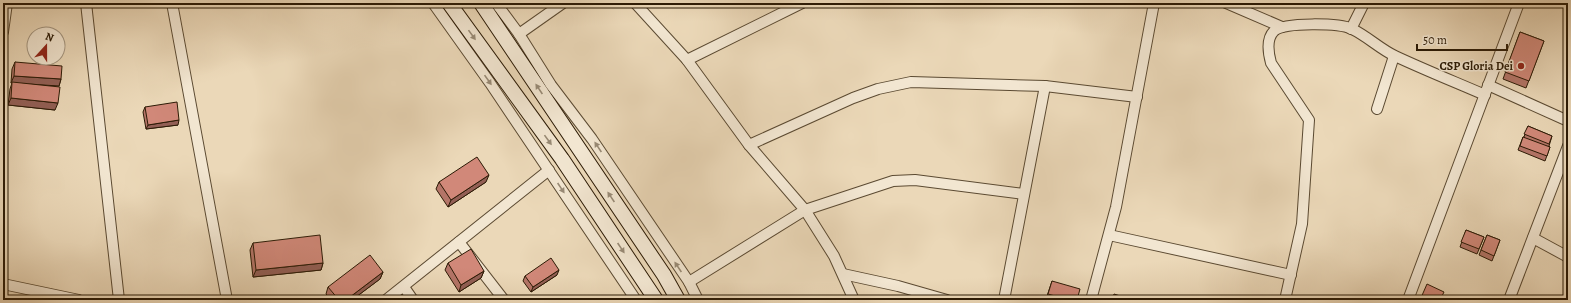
<svg xmlns="http://www.w3.org/2000/svg" width="1571" height="303" font-family="Alegreya,serif">
  <style>
    .lines { fill: none; stroke-linecap: round; stroke-linejoin: round }
    .street-casing { stroke: #5b4a32; stroke-width: 12 }
    .secondary-casing { stroke: #2b1a05; stroke-width: 16 }
    .street { stroke: #f2e6d1; stroke-width: 10 }
    .secondary { stroke: #f2e6d1; stroke-width: 14 }
    .wall { fill: #b47568; stroke: #2b1a05 }
    .shaded-wall { fill: #925f55; stroke: #2b1a05 }
    .building { fill: #d18879; stroke: #2b1a05 }
    .oneway { fill: #988a75 }
    .poi-dot { fill: #8f2418; stroke: #f2e6d1; stroke-width: 1.5 }
    .labels { text-anchor: middle; dominant-baseline: central; stroke-width: 3; stroke-linejoin: round; paint-order: stroke }
    .poi-label { font-size: 12px; font-weight: bold; fill: #2b1a05; stroke: #f2e6d1; text-anchor: end }
  </style>
  <rect width="100%" height="100%" fill="#ebd8b8"/>
  <filter id="stains"><feTurbulence type="fractalNoise" baseFrequency=".005" numOctaves="4"/><feColorMatrix values="0 0 0 0 .2 0 0 0 0 .09 0 0 0 0 .02 0 0 0 .5 -.17"/></filter>
  <radialGradient id="worn" r=".72"><stop offset=".6" stop-color="#630" stop-opacity="0"/><stop offset="1" stop-color="#630" stop-opacity=".3"/></radialGradient>
  <g class="lines">
    <!-- street casing -->
    <g class="street-casing">
      <g id="street">
        <path d="M86 3 119 300"/>
        <path d="M172 3 227 300"/>
        <path d="M433 3 490 83 636 300"/>
        <path d="M496 3 519 34 551 85 592 139 689 282 698 300"/>
        <path d="M635 3 687 60 749 145 805 210 834 256 854 300"/>
        <path d="M1226 3 1282 27"/>
        <path d="M1351 29 1364 3"/>
        <path d="M3 32 7 3"/>
        <path d="M519 34 563 3"/>
        <path d="M687 60 802 3"/>
        <path d="M1488 85 1568 121"/>
        <path d="M1377 109 1394 56"/>
        <path d="M749 145 853 98 878 89 911 82 1045 86 1137 97"/>
        <path d="M1109 235 1291 275"/>
        <path d="M1533 238 1568 257"/>
        <path d="M459 242 504 300"/>
        <path d="M843 274 898 286 947 300"/>
        <path d="M689 282 805 210 893 181 915 180 1024 194"/>
        <path d="M3 284 79 300"/>
        <path d="M404 287 413 300"/>
        <path d="M386 300 549 170"/>
        <path d="M1004 300 1045 86"/>
        <path d="M1091 300 1116 207 1154 3"/>
        <path d="M1285 300 1302 224 1309 120 1271 63C1268 52 1266 39 1274 31 1285 22 1339 23 1352 29 1367 36 1380 49 1395 56 1425 70 1455 82 1485 95"/>
        <path d="M1408 300 1519 3"/>
        <path d="M1509 300 1568 146"/>
      </g>
    </g>
    <!-- secondary casing -->
    <g class="secondary-casing">
      <g id="secondary">
        <path d="M449 3 562 159 656 300"/>
        <path d="M481 3 664 275 678 300"/>
      </g>
    </g>
    <!-- street -->
    <use href="#street" class="street"/>
    <!-- secondary -->
    <use href="#secondary" class="secondary"/>
  </g>
  <!-- wall -->
  <g class="wall">
    <path d="M1520 32 1544 41 1526 88 1503 79Z"/>
    <path d="M15 62 61 79 59 86 43 85 55 110 8 105 10 89 12 83H11L12 69Z"/>
    <path d="M145 107 178 125 146 129 143 112Z"/>
    <path d="M1528 126 1552 136 1549 146 1550 147 1545 161 1518 150 1523 137H1524Z"/>
    <path d="M439 182H486L448 207 436 189Z"/>
    <path d="M1466 230 1484 237 1477 254 1460 247Z"/>
    <path d="M1487 235 1500 240 1492 261 1479 255Z"/>
    <path d="M253 243 323 263 321 270 253 277 250 250Z"/>
    <path d="M448 263 484 271 481 278 459 292 445 270Z"/>
    <path d="M383 272 380 279 352 300H331L326 294 328 287Z"/>
    <path d="M557 275 531 292 523 281 525 276Z"/>
    <path d="M1052 281 1077 300H1049L1046 299Z"/>
  </g>
  <!-- shaded-wall -->
  <g class="shaded-wall">
    <path d="M14 76 61 79 59 86 11 83Z"/>
    <path d="M11 98 58 103 55 110 8 105Z"/>
    <path d="M179 120 178 125 146 129 148 125Z"/>
    <path d="M489 175 486 182 448 207 451 200Z"/>
    <path d="M323 263 321 270 253 277 256 270Z"/>
    <path d="M559 270 557 275 531 292 533 287Z"/>
    <path d="M484 271 481 278 459 292 461 285Z"/>
    <path d="M383 272 380 279 352 300H346Z"/>
  </g>
  <!-- building -->
  <g class="building">
    <path d="M1520 32 1544 41 1529 81 1505 72Z"/>
    <path d="M15 62 62 66 61 79 14 76Z"/>
    <path d="M12 82 60 87 58 103 11 98Z"/>
    <path d="M177 102 179 120 148 125 145 107Z"/>
    <path d="M1528 126 1552 136 1549 144 1524 134Z"/>
    <path d="M1523 137 1550 147 1547 156 1520 146Z"/>
    <path d="M477 157 489 175 451 200 439 182Z"/>
    <path d="M1466 230 1484 237 1479 249 1461 242Z"/>
    <path d="M320 235 323 263 256 270 253 243Z"/>
    <path d="M1487 235 1500 240 1494 256 1481 250Z"/>
    <path d="M471 249 484 271 461 285 448 263Z"/>
    <path d="M370 255 383 272 346 300H339L328 287Z"/>
    <path d="M551 258 559 270 533 287 525 276Z"/>
    <path d="M1052 281 1080 289 1077 300H1069L1048 294Z"/>
    <path d="M1427 284 1444 292 1440 300H1420Z"/>
    <path d="M1114 294 1133 300H1112Z"/>
    <path d="M1529 296 1540 300H1528Z"/>
  </g>
  <!-- one-way arrows -->
  <defs><path id="oneway-solid" d="M-6-.8H1V-3.2L6.5 0L1 3.2V.8H-6Z"/></defs>
  <g class="oneway">
    <use href="#oneway-solid" transform="translate(472 35) rotate(54)"/>
    <use href="#oneway-solid" transform="translate(488 80) rotate(55)"/>
    <use href="#oneway-solid" transform="translate(539 89) rotate(-124)"/>
    <use href="#oneway-solid" transform="translate(548 140) rotate(54)"/>
    <use href="#oneway-solid" transform="translate(598 147) rotate(-124)"/>
    <use href="#oneway-solid" transform="translate(561 188) rotate(56)"/>
    <use href="#oneway-solid" transform="translate(611 197) rotate(-124)"/>
    <use href="#oneway-solid" transform="translate(621 248) rotate(56)"/>
    <use href="#oneway-solid" transform="translate(678 267) rotate(-124)"/>
  </g>
  <!-- markers -->
  <circle class="poi-dot" cx="1521" cy="66" r="4"/>
  <g class="labels">
    <!-- poi labels -->
    <g class="poi-label">
      <text x="1513" y="66">CSP Gloria Dei</text>
    </g>
  </g>
  <!-- margin -->
  <rect width="1571" height="303" fill="none" stroke="#ebd8b8" stroke-width="16"/>
  <rect x="4" y="4" width="1563" height="295" fill="none" stroke="#2b1a05" stroke-width="2"/>
  <rect x="8" y="8" width="1555" height="287" fill="none" stroke="#2b1a05"/>
  <!-- north arrow -->
  <g transform="translate(46 46) rotate(21)"><circle r="19" fill="#f2e6d1" stroke="#a2947f"/>
  <path d="M0-3L7 15L0 10L-7 15Z" fill="#8f2418"/>
  <text y="-6" font-size="11" font-weight="bold" text-anchor="middle" fill="#2b1a05">N</text>
  </g>
  <!-- scale -->
  <path d="M1417 44v6h90v-6" fill="none" stroke="#2b1a05" stroke-width="2"/>
  <text x="1423" y="44" font-size="12" fill="#2b1a05" stroke="#f2e6d1" stroke-width="3" paint-order="stroke">50 m</text>
  <rect width="100%" height="100%" filter="url(#stains)"/>
  <rect width="100%" height="100%" fill="url(#worn)"/>
</svg>
